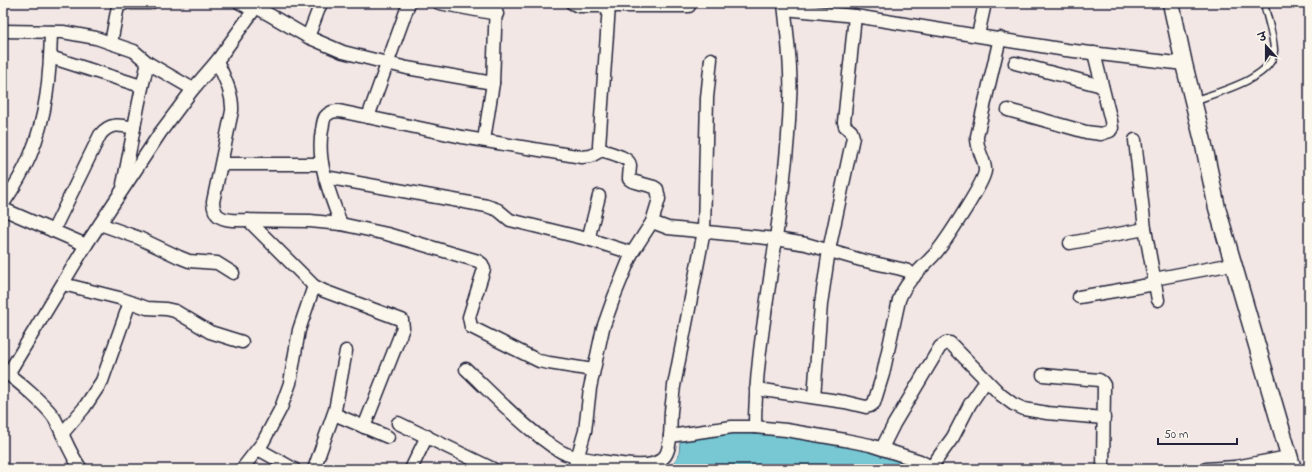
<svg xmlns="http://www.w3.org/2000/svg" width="1312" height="472" font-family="'Indie Flower','Playpen Sans Deva',sans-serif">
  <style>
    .water { fill: #78c8d4; stroke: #568697 }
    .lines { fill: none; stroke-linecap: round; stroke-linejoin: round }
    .lane-casing { stroke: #22223b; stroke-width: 9 }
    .street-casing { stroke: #22223b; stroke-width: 15 }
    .secondary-casing { stroke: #22223b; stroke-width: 19 }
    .lane { stroke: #fbf7ec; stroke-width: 6 }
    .street { stroke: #fbf7ec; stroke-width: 12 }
    .secondary { stroke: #fbf7ec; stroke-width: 16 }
  </style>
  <rect width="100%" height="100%" fill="#f2e7e5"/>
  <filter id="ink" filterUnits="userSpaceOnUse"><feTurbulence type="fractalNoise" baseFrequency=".025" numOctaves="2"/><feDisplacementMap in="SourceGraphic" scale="8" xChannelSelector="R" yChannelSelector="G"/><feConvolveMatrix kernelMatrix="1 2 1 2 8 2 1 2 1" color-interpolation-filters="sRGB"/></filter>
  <g filter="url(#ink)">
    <!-- water -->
    <path class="water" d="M729 432H763L854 445 920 469H669L679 455 680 441 692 438 693 440 710 435Z"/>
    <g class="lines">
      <!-- lane casing -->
      <g class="lane-casing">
        <path id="lane" d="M1193 101C1215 93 1276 78 1274 49 1273 34 1267 18 1264 3"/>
      </g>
      <!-- street casing -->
      <g class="street-casing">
        <g id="street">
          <path d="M131 3H150"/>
          <path d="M240 3 253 10"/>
          <path d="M439 3 497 14"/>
          <path d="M572 3 578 6H689"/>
          <path d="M256 7 308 37 343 52 407 68 493 83"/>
          <path d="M785 9 855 16 1066 50 1184 64"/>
          <path d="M3 31 63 32 96 38 134 51 148 63 193 89"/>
          <path d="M978 35 985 3"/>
          <path d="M308 37 321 3"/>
          <path d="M111 43 118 6 126 3"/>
          <path d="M50 57 141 86"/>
          <path d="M217 61C224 77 233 93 232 111L213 202C214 215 219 219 232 220L310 221 341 224 387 234 478 261 482 264 484 269 469 317 471 327 539 361 549 363 593 370"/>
          <path d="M1015 63 1102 86"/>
          <path d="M1008 110 1086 132 1101 134 1110 131 1112 128 1111 121 1094 53"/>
          <path d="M368 117 409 3"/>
          <path d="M484 140 493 83 496 3"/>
          <path d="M1135 140 1145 229 1158 300"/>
          <path d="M222 164H322"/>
          <path d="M325 177 487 206 498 210 510 220 591 240"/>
          <path d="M123 184C132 144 137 103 148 63"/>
          <path d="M599 196 590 232V237L591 240 632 253"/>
          <path d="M3 204C13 189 23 173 30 156 47 116 50 74 51 32"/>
          <path d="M3 209 86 245"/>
          <path d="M248 220 314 286 324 291 402 320 403 328 364 427"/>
          <path d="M652 222 668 228 776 239 806 244 861 260 901 269 908 271 914 277"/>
          <path d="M100 224 139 238 179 257 189 261 217 263 233 273"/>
          <path d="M341 224C330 194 316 162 322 130 323 125 323 118 327 115 330 112 334 111 339 111L462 137 582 157 591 156 602 150"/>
          <path d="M53 231 100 135C110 122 120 125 134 128"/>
          <path d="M1070 243 1145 229"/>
          <path d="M1154 279 1233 264"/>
          <path d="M63 284 119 298 147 308 166 309 175 311 210 332 242 342"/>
          <path d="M1079 297 1155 284"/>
          <path d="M466 369C490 392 514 417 540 437 548 443 556 450 566 454 583 460 604 461 622 464 636 466 656 468 665 456 672 447 670 422 671 411 672 403 673 395 674 386L704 231 707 98 711 59"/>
          <path d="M3 371C16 379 48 407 55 419 64 436 70 454 81 469"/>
          <path d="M8 374 86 245 160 133 193 89 217 61 256 7 257 3"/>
          <path d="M1043 375 1099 380 1102 382 1104 385 1103 469"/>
          <path d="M756 389 845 402 866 407 870 406 874 403 883 374 899 300C905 282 921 269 934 255 944 244 984 183 985 171 986 160 976 151 977 136L1000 38"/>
          <path d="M814 397 821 304 829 250 853 137 851 131 845 126 844 122 855 16"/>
          <path d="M334 414 388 437"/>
          <path d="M398 423 493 469"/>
          <path d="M755 427C755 380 762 333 769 286 778 224 788 162 790 100 792 68 787 35 784 3"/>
          <path d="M62 434 84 408 102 381 130 302"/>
          <path d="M670 436 732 427H755L786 430 845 440 870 445 920 461 935 469"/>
          <path d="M882 448 894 424 940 347 946 343H950L1001 395 1013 404 1024 409 1047 413 1104 418"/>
          <path d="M258 449 294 469"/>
          <path d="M932 466 953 437 970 404 986 381"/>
          <path d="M242 469 263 442 281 408 290 383 299 330 314 286"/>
          <path d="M314 469 335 410 346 351"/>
          <path d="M411 469 427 436"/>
          <path d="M574 469 585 431 590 388 603 328 614 297 632 253 652 222 659 199 657 189 654 187 632 181 629 179C629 174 630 170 630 165 629 157 609 153 602 150L599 146 609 6"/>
          <path d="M1206 469 1235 467 1288 457"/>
        </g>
      </g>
      <!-- secondary casing -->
      <g class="secondary-casing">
        <path id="secondary" d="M1171 3 1184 64 1203 141 1217 208 1293 469"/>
      </g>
      <!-- lane -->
      <use href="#lane" class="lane"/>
      <!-- street -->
      <use href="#street" class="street"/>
      <!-- secondary -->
      <use href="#secondary" class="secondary"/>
    </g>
  </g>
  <!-- margin -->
  <rect width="1312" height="472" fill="none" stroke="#fbf7ec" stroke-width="16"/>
  <rect x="8" y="8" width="1296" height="456" fill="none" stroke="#22223b" stroke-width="1.5" filter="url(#ink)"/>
  <!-- north arrow -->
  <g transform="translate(1266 46) rotate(339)" stroke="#fbf7ec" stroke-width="3" paint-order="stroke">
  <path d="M0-3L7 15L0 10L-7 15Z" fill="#22223b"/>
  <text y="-6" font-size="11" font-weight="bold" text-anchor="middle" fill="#22223b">उ</text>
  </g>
  <!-- scale -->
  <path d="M1158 438v6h79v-6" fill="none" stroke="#22223b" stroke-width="2"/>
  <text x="1164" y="438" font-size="12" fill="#22223b" stroke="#fbf7ec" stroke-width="3" paint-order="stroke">50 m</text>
</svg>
